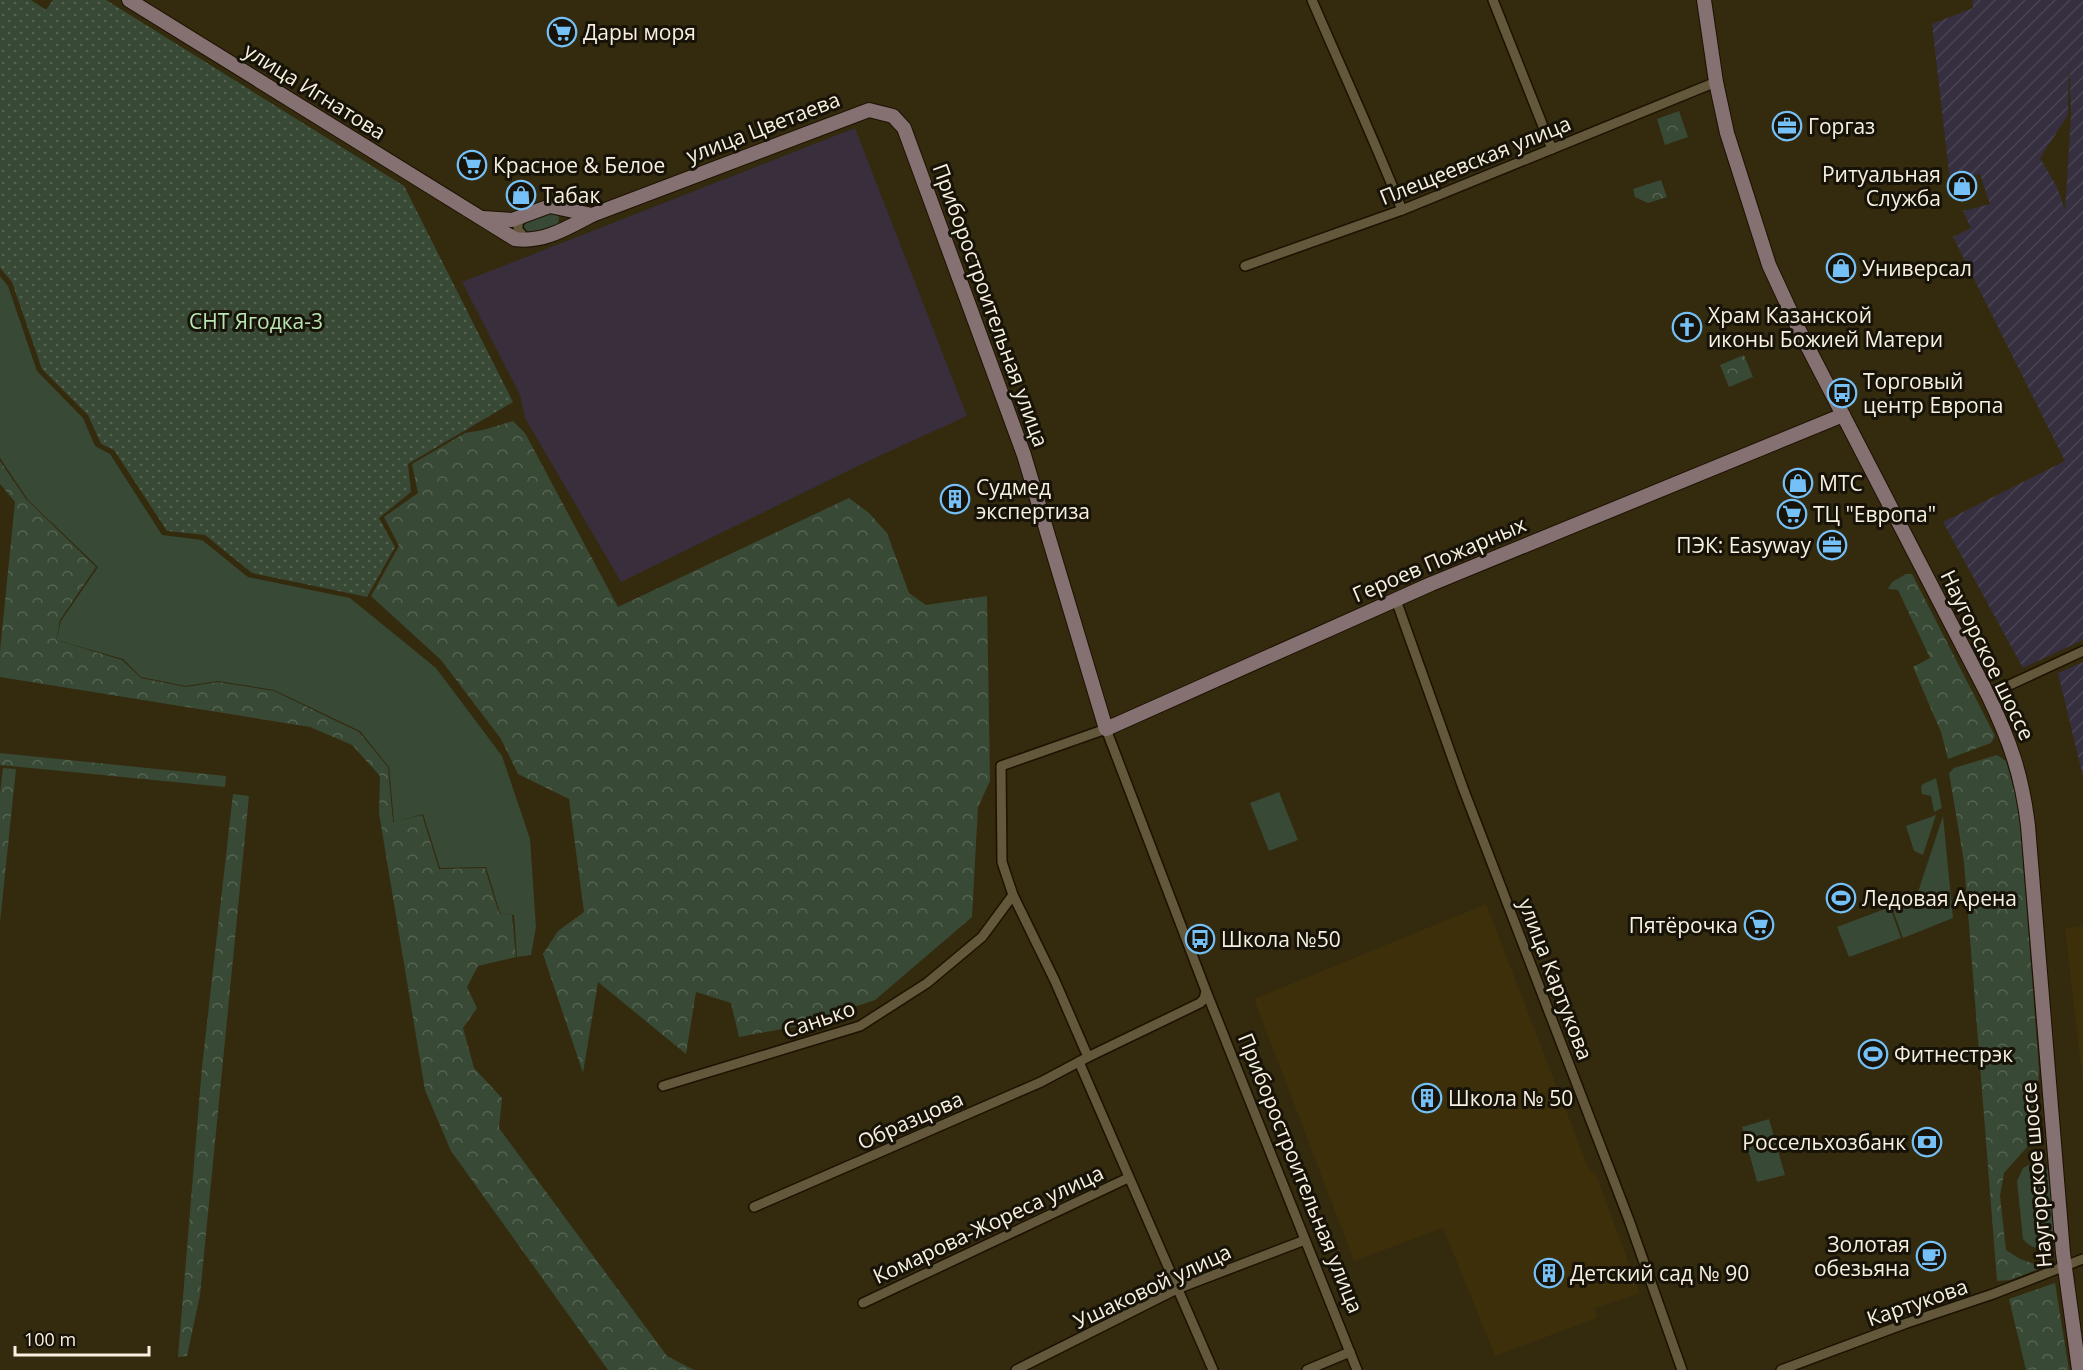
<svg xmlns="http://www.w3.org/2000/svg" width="2083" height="1370" font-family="'Open Sans',sans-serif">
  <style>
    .built { fill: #3c2f0a }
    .industrial { fill: url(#industrial-furrows); fill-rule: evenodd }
    .medical { fill: #392e3c }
    .grass { fill: #384935 }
    .forest { fill: url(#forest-crowns) }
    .garden { fill: url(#garden-dots) }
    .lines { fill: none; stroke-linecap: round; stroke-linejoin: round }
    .street-casing { stroke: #1c1200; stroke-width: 12 }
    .secondary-casing { stroke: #1c1200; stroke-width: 16 }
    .street { stroke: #63583b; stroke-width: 9 }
    .secondary { stroke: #857072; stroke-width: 14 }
    .labels { text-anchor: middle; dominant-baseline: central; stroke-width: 6; stroke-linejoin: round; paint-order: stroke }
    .poi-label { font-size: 21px; fill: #f8f1e1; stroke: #181308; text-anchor: start }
    .street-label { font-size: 21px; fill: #f8f1e1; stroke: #181308 }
    .park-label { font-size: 21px; fill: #b9e5b2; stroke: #181308 }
  </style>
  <defs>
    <pattern id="industrial-furrows" width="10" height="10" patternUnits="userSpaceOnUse" patternTransform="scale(1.5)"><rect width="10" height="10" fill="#352f40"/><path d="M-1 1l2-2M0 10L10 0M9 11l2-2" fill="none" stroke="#494352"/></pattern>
    <pattern id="forest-crowns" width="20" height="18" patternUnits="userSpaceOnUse" patternTransform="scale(1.5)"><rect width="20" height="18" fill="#384935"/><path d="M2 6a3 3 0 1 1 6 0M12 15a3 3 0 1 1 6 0" fill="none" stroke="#566452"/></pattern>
    <pattern id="garden-dots" width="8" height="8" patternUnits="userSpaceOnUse" patternTransform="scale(1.5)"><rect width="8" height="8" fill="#384935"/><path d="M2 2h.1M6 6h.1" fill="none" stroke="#566452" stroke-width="1.8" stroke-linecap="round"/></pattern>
  </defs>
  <rect width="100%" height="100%" fill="#342a0e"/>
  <!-- built -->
  <g class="built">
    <path d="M1486 904 1590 1172H1595L1640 1293 1595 1308 1597 1318 1495 1356 1443 1228 1354 1261 1254 999Z"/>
    <path d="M2083 926V1085L2065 928Z"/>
  </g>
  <!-- industrial -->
  <g class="industrial">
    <path d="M1972 0H2083V640L2023 668 1943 522 2065 461 1953 237 1971 228 1963 211 1990 204 1980 174 1950 181 1932 24 1973 8ZM2069 59 2071 116 2065 210 2057 187 2040 158 2068 115Z"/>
    <path d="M2083 662V777L2058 673Z"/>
  </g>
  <!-- medical -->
  <path class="medical" d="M855 128 967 416 864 463 621 582 525 418 520 395 462 282Z"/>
  <!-- grass -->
  <g class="grass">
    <path d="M548 211 556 213 559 217 558 226 529 235 523 231V222Z"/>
    <path d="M0 276 8 286 37 371 83 418 95 446 110 454 162 535 202 540 248 577 350 598 436 668 502 756 530 839 536 927 531 955 517 957 514 915 500 913 486 867 440 868 423 814 394 822 389 767 360 731 274 690 218 681 186 686 141 677 123 659 56 640 61 621 98 567 28 500 0 458Z"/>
    <path d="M1936 778 1942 808 1934 812 1931 796 1922 794 1921 787 1923 784Z"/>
    <path d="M1279 792 1298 840 1269 851 1250 803Z"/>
    <path d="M1936 815 1923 855 1914 851 1906 826Z"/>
    <path d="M1943 816 1953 918 1903 938 1891 905 1917 895Z"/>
    <path d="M1890 907 1901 938 1849 957 1837 927Z"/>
    <path d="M1769 1119 1785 1175 1757 1182 1742 1127Z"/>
    <path d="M2038 1163 2045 1165 2048 1170 2055 1238 2052 1243C2041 1250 2032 1250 2023 1239L2017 1181 2023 1168 2030 1164Z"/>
  </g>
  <!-- forest -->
  <g class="forest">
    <path d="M1679 111 1688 137 1665 145 1657 119Z"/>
    <path d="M1661 180 1667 197 1648 203 1635 197 1633 189Z"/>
    <path d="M1744 355 1753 377 1729 387 1720 365Z"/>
    <path d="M513 421 525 433 618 607 849 498 869 513 887 533 909 593 926 605 987 596 990 781 978 807 972 917 875 1000 798 1026 739 1037 731 1003 696 992 686 1054 598 982 583 1073 543 954 558 931 584 912 569 799 518 774 501 739 441 660 371 596 399 546 384 517 418 493 412 464 465 433 483 430Z"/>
    <path d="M0 461 26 499 96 567 60 620 56 640 122 660 141 678 186 687 218 682 274 691 359 732 388 767 393 822 422 815 439 869 485 868 499 913 512 915 516 957 478 966 467 987 477 1008 463 1028 474 1068 502 1098 499 1128 667 1356 694 1370H608L451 1151 425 1090 379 813 380 776 352 745 310 727 0 677V651L15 502 0 484Z"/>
    <path d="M1906 574H1912L1995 736 1991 743 1948 759 1941 732 1913 667 1930 658 1898 590 1888 589 1892 582Z"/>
    <path d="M0 753 226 776 225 787 0 765Z"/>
    <path d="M1997 755 2006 761 2019 808 2039 1070 2036 1137 2004 1173 2000 1196 2006 1250 2020 1259 2044 1267 2010 1280 1997 1281 1964 862 1949 773 1954 768Z"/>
    <path d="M3 768 16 769 0 922V794Z"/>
    <path d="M233 794 249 796 200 1295 187 1356 178 1357 202 1067Z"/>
    <path d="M2055 1283 2069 1370H2026L2009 1299Z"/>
  </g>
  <!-- garden -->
  <path class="garden" d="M0 0H31L46 10 53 0H106L404 186 513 402 408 464 411 492 379 518 395 547 367 597 252 573 205 535 167 531 114 450 101 444 88 415 42 369 12 282 0 268Z"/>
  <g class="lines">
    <!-- street casing -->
    <g class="street-casing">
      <g id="street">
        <path d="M1312 0C1342 70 1374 139 1402 210"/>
        <path d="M1493 0 1552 149"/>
        <path d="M524 216 518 223V230L527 240"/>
        <path d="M1245 266 1402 210 1716 82"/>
        <path d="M1396 600 1463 788 1629 1220 1682 1370"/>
        <path d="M1988 695 2083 651"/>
        <path d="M1206 991 1204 999 1200 1003 1088 1057 1055 981 1013 895 1002 862 1001 766 1106 729 1206 991 1357 1370"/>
        <path d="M1079 1062 1213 1370"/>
        <path d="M663 1086 860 1026 927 983 982 937 1013 895"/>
        <path d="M754 1207 1041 1082 1088 1057"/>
        <path d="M863 1303 1128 1178"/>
        <path d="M1016 1370 1177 1289 1305 1240"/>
        <path d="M1307 1370 1350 1352"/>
        <path d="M1781 1370 1907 1323 1993 1294 2083 1259"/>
      </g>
    </g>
    <!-- secondary casing -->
    <g class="secondary-casing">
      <g id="secondary">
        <path d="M129 0 515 239C543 243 567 228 592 215L869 110 893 116 904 128 1024 455 1106 729 1431 584 1843 415"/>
        <path d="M1704 0 1716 82 1727 133 1769 265 1799 330 1988 695C2010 741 2022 775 2028 826L2063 1253 2079 1370"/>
        <path d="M483 218 512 220 550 206 592 215"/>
      </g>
    </g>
    <!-- street -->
    <use href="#street" class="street"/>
    <!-- secondary -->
    <use href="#secondary" class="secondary"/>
  </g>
  <!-- icons -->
  <defs>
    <g id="supermarket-ring" transform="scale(1.5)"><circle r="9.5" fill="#181308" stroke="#75c0f6" stroke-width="1.5"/><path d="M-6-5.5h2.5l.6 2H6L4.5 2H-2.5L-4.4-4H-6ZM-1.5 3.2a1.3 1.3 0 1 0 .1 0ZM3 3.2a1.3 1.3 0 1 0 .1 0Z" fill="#75c0f6"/></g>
    <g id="office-ring" transform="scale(1.5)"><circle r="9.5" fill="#181308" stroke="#75c0f6" stroke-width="1.5"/><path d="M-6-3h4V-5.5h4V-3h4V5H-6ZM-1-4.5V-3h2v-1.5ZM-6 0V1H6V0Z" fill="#75c0f6"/></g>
    <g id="shop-ring" transform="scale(1.5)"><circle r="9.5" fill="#181308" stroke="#75c0f6" stroke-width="1.5"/><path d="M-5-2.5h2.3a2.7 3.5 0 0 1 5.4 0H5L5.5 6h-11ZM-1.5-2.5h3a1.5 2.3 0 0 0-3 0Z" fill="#75c0f6"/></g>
    <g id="church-ring" transform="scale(1.5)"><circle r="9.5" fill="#181308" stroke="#75c0f6" stroke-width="1.5"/><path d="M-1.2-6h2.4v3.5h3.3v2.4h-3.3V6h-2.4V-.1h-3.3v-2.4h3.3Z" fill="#75c0f6"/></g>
    <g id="bus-ring" transform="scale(1.5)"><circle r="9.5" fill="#181308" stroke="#75c0f6" stroke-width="1.5"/><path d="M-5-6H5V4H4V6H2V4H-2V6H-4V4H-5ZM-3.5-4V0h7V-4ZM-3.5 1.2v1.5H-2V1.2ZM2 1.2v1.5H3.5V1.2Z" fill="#75c0f6"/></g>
    <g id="building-ring" transform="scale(1.5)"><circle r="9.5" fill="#181308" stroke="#75c0f6" stroke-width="1.5"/><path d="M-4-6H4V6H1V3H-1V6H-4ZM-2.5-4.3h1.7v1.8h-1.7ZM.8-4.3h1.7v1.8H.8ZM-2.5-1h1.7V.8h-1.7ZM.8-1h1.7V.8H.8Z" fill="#75c0f6"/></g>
    <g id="stadium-ring" transform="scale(1.5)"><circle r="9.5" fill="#181308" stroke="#75c0f6" stroke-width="1.5"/><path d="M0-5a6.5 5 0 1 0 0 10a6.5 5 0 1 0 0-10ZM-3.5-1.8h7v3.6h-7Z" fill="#75c0f6"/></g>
    <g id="bank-ring" transform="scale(1.5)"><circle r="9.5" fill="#181308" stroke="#75c0f6" stroke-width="1.5"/><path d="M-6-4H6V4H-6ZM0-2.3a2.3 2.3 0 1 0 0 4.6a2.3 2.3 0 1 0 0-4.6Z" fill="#75c0f6"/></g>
    <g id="cafe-ring" transform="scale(1.5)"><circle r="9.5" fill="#181308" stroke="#75c0f6" stroke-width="1.5"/><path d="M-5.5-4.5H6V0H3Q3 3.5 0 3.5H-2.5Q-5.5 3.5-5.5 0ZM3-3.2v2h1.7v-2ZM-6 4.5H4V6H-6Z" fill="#75c0f6"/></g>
  </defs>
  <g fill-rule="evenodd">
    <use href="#supermarket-ring" x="562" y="32"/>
    <use href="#office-ring" x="1787" y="126"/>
    <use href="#supermarket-ring" x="472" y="165"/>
    <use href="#shop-ring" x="1962" y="186"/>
    <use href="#shop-ring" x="521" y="195"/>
    <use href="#shop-ring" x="1841" y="268"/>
    <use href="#church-ring" x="1687" y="327"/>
    <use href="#bus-ring" x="1842" y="393"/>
    <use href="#shop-ring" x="1798" y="483"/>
    <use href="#building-ring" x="955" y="499"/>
    <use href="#supermarket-ring" x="1792" y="514"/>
    <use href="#office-ring" x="1832" y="545"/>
    <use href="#stadium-ring" x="1841" y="898"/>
    <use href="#supermarket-ring" x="1759" y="925"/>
    <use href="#bus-ring" x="1200" y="939"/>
    <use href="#stadium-ring" x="1873" y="1054"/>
    <use href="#building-ring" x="1427" y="1098"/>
    <use href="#bank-ring" x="1927" y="1142"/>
    <use href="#cafe-ring" x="1931" y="1256"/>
    <use href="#building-ring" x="1549" y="1273"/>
  </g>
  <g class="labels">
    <!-- poi labels -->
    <g class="poi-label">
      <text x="583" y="32">Дары моря</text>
      <text x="1808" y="126">Горгаз</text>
      <text x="493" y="165">Красное &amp; Белое</text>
      <text x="1941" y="174" text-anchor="end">Ритуальная<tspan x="1941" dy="24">Служба</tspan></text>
      <text x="542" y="195">Табак</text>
      <text x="1862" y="268">Универсал</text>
      <text x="1708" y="315">Храм Казанской<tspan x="1708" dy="24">иконы Божией Матери</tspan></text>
      <text x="1863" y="381">Торговый<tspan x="1863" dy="24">центр Европа</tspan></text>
      <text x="1819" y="483">МТС</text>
      <text x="976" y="487">Судмед<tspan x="976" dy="24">экспертиза</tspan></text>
      <text x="1813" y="514">ТЦ "Европа"</text>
      <text x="1811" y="545" text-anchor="end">ПЭК: Easyway</text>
      <text x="1862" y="898">Ледовая Арена</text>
      <text x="1738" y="925" text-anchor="end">Пятёрочка</text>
      <text x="1221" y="939">Школа №50</text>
      <text x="1894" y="1054">Фитнестрэк</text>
      <text x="1448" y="1098">Школа № 50</text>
      <text x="1906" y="1142" text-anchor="end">Россельхозбанк</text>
      <text x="1910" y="1244" text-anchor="end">Золотая<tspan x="1910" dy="24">обезьяна</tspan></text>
      <text x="1570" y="1273">Детский сад № 90</text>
    </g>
    <!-- street labels -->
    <g class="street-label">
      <text transform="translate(315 91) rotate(32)">улица Игнатова</text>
      <text transform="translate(763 127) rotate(-21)">улица Цветаева</text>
      <text transform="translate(1475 160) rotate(-22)">Плещеевская улица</text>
      <text transform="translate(991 305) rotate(70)">Приборостроительная улица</text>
      <text transform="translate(1439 559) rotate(-23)">Героев Пожарных</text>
      <text transform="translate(1988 655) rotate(64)">Наугорское шоссе</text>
      <text transform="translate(1556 979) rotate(69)">улица Картукова</text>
      <text transform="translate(819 1019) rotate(-19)">Санько</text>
      <text transform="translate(910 1120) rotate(-24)">Образцова</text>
      <text transform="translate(1301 1173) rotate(68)">Приборостроительная улица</text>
      <text transform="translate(2036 1175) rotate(-95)">Наугорское шоссе</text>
      <text transform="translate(988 1224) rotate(-25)">Комарова-Жореса улица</text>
      <text transform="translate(1152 1286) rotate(-25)">Ушаковой улица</text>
      <text transform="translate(1917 1302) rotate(-19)">Картукова</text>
    </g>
    <!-- park labels -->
    <g class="park-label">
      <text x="256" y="321">СНТ Ягодка-3</text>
    </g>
  </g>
  <!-- scale -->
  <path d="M15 1346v9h134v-9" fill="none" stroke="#f8f1e1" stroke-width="3"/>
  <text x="24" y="1346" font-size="18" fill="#f8f1e1" stroke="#181308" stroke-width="4.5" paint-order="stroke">100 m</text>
</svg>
